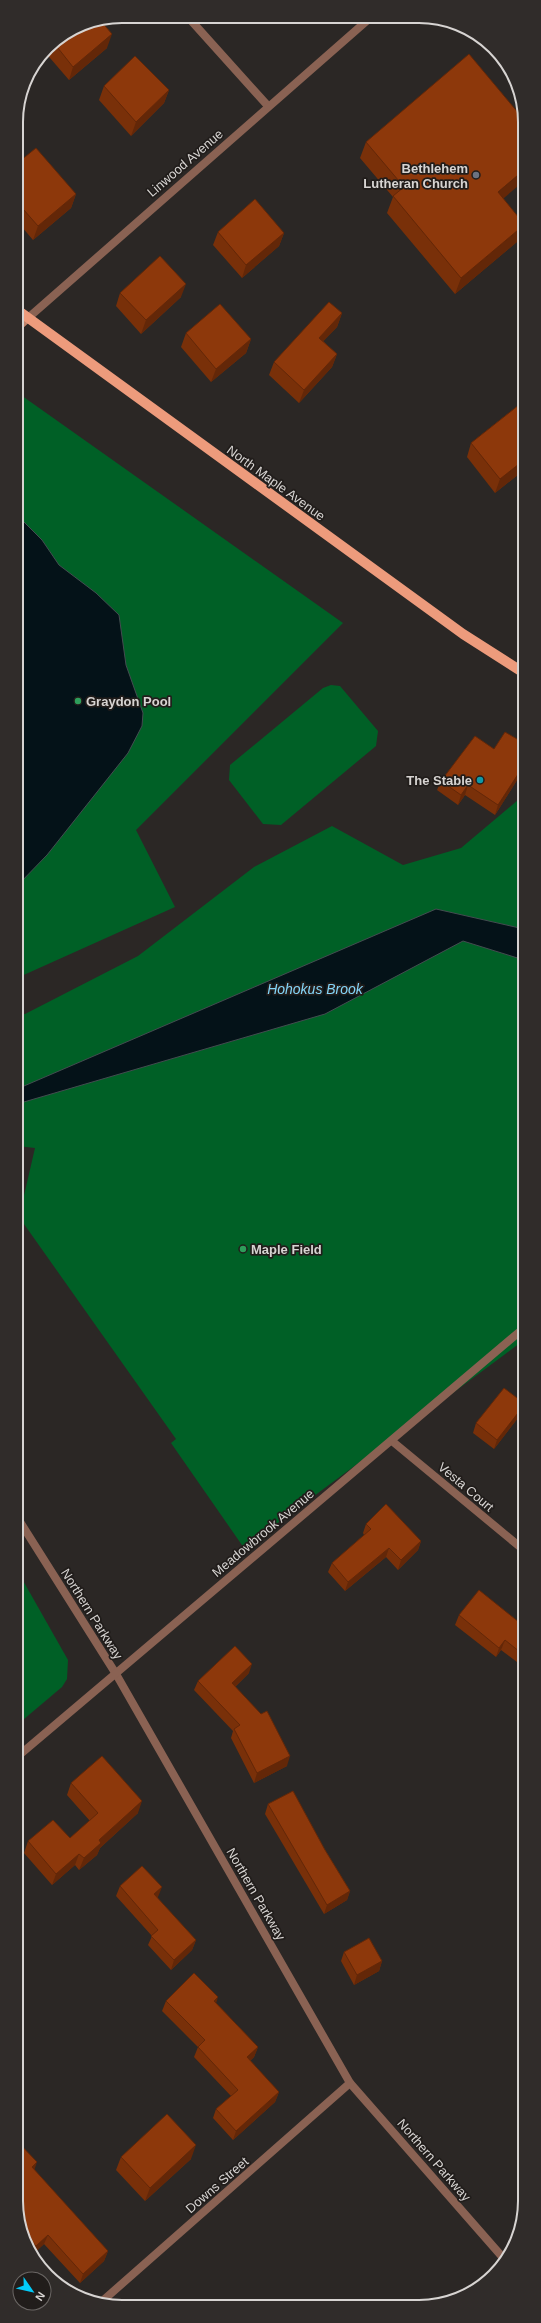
<svg xmlns="http://www.w3.org/2000/svg" width="541" height="2323" font-family="Helvetica,sans-serif">
  <style>
    .green { fill: #006026 }
    .water { fill: #041218; stroke: #434c50 }
    .lines { fill: none; stroke-linecap: round; stroke-linejoin: round }
    .minor { stroke: #8a6253; stroke-width: 8 }
    .secondary { stroke: #c2836b; stroke-width: 8 }
    .primary { stroke: #ed9b7c; stroke-width: 10 }
    .wall { fill: #793009 }
    .shaded-wall { fill: #632708 }
    .building { fill: #8d380b; stroke: #632708 }
    .worship-dot { fill: #6b7280; stroke: #211d1b; stroke-width: 1.5 }
    .leisure-dot { fill: #2e9e5b; stroke: #211d1b; stroke-width: 1.5 }
    .culture-dot { fill: #0f9aa8; stroke: #211d1b; stroke-width: 1.5 }
    .labels { text-anchor: middle; dominant-baseline: central; stroke-width: 3.5; stroke-linejoin: round; paint-order: stroke }
    .street-label { font-size: 13px; fill: #d7d4d2; stroke: #211d1b }
    .poi-label { font-size: 13px; font-weight: bold; fill: #d7d4d2; stroke: #211d1b; text-anchor: end }
    .water-label { font-size: 14px; font-style: italic; fill: #84d5f8; stroke: #211d1b }
    .rim { fill: none; stroke: #d7d4d2; stroke-width: 2 }
  </style>
  <rect width="100%" height="100%" fill="#2b2725"/>
  <!-- green -->
  <g class="green">
    <path d="M18 393 343 623 136 830 175 907 17 978Z"/>
    <path d="M331 685 340 686 378 731 376 746 281 825 263 824 229 780 230 765 323 688Z"/>
    <path d="M524 795V1340L244 1548 171 1443 176 1439 19 1217 35 1148 17 1146V1014H25L138 956 254 867 332 826 403 865 461 848Z"/>
    <path d="M17 1570 68 1660 67 1679 62 1687 17 1725Z"/>
  </g>
  <!-- water -->
  <g class="water">
    <path d="M16 514 42 540 59 565 96 593 119 615 126 665 143 713 142 726 128 753 47 855 16 887Z"/>
    <path d="M436 909 524 929V960L463 941 325 1014 17 1104V1089Z"/>
  </g>
  <g class="lines">
    <!-- minor -->
    <g class="minor">
      <path d="M187 16 268 106"/>
      <path d="M28 318 370 18"/>
      <path d="M392 1441 525 1551"/>
      <path d="M17 1517 116 1674 350 2083 505 2260"/>
      <path d="M17 1757 524 1328"/>
      <path d="M99 2304 350 2083"/>
    </g>
    <!-- secondary -->
    <path class="secondary" d="M16 329 28 318"/>
    <!-- primary -->
    <path class="primary" d="M16 309 463 634 524 673"/>
  </g>
  <!-- wall -->
  <g class="wall">
    <path d="M82 24 107 48 69 80 44 51 47 47Z"/>
    <path d="M104 86 169 90 164 103 131 136 99 100Z"/>
    <path d="M366 142 503 199 518 241 455 294 387 213 393 197 360 158Z"/>
    <path d="M16 156 20 161 76 194 71 208 33 240 16 220Z"/>
    <path d="M218 232 284 233 279 246 242 278 213 245Z"/>
    <path d="M120 293 181 297 141 334 116 306Z"/>
    <path d="M342 313 337 327 323 341 337 354 332 367 299 403 269 375 274 362Z"/>
    <path d="M186 333 251 339 246 353 211 382 181 347Z"/>
    <path d="M524 401V470L495 493 467 457 471 443Z"/>
    <path d="M524 743V769L495 815 465 795 458 805 437 790 441 781 494 749Z"/>
    <path d="M521 1414 494 1449 473 1433 476 1423Z"/>
    <path d="M525 1468V1475L522 1474Z"/>
    <path d="M366 1524 421 1541 418 1550 398 1570 386 1557 345 1591 328 1572 332 1563 364 1535 363 1533Z"/>
    <path d="M459 1615 525 1627V1668L501 1650 496 1657 455 1625Z"/>
    <path d="M249 1673 235 1687 287 1766 254 1783 231 1738 233 1731 194 1690 198 1681Z"/>
    <path d="M71 1783 138 1813 100 1848 97 1855 79 1870 75 1865 52 1885 24 1853 28 1841 70 1838 90 1821 67 1795Z"/>
    <path d="M268 1804 325 1850 350 1891 347 1900 324 1914 265 1814Z"/>
    <path d="M120 1886 158 1897 157 1898 196 1940 192 1950 171 1970 148 1945 152 1936 116 1896Z"/>
    <path d="M344 1952 382 1961 379 1971 354 1985 341 1961Z"/>
    <path d="M166 2001 216 2003 258 2047 254 2057 250 2061 279 2092 275 2102 233 2140 213 2118 216 2109 231 2096 194 2057 198 2047 162 2011Z"/>
    <path d="M121 2157 191 2159 145 2201 116 2170Z"/>
    <path d="M37 2162 34 2170 108 2251 104 2261 80 2283 44 2244 32 2255 27 2248 17 2215Z"/>
  </g>
  <!-- shaded-wall -->
  <g class="shaded-wall">
    <path d="M112 34 107 48 69 80 73 67Z"/>
    <path d="M169 90 164 103 131 136 136 122Z"/>
    <path d="M524 170V181L491 209 498 192Z"/>
    <path d="M76 194 71 208 33 240 38 226Z"/>
    <path d="M524 225 518 241 455 294 461 278Z"/>
    <path d="M284 233 279 246 242 278 246 265Z"/>
    <path d="M186 284 181 297 141 334 146 320Z"/>
    <path d="M342 313 337 327 314 351 319 338Z"/>
    <path d="M251 339 246 353 211 382 216 369Z"/>
    <path d="M337 354 332 367 299 403 304 390Z"/>
    <path d="M524 460V470L495 493 500 479Z"/>
    <path d="M524 765V769L495 815 498 805Z"/>
    <path d="M468 785 465 795 458 805 461 795Z"/>
    <path d="M525 1404 521 1414 494 1449 497 1440Z"/>
    <path d="M421 1541 418 1550 398 1570 401 1560Z"/>
    <path d="M389 1548 386 1557 345 1591 348 1582Z"/>
    <path d="M505 1640 501 1650 496 1657 499 1648Z"/>
    <path d="M252 1664 249 1673 228 1693 232 1683Z"/>
    <path d="M290 1756 287 1766 254 1783 257 1773Z"/>
    <path d="M142 1801 138 1813 100 1848 97 1855 79 1870 84 1858 99 1840Z"/>
    <path d="M79 1854 75 1865 52 1885 56 1874Z"/>
    <path d="M162 1887 158 1897 150 1904 154 1894Z"/>
    <path d="M350 1891 347 1900 324 1914 327 1905Z"/>
    <path d="M196 1940 192 1950 171 1970 174 1960Z"/>
    <path d="M382 1961 379 1971 354 1985 357 1975Z"/>
    <path d="M218 1997 215 2007 214 2001Z"/>
    <path d="M258 2047 254 2057 243 2067 247 2057Z"/>
    <path d="M279 2092 275 2102 233 2140 236 2131Z"/>
    <path d="M196 2145 191 2159 145 2201 150 2188Z"/>
    <path d="M37 2162 34 2171 32 2167Z"/>
    <path d="M48 2235 44 2244 32 2255 36 2246Z"/>
    <path d="M108 2251 104 2261 80 2283 83 2274Z"/>
  </g>
  <!-- building -->
  <g class="building">
    <path d="M100 20 112 34 73 67 54 43 82 24Z"/>
    <path d="M469 54 520 115 524 112V170L498 192 524 224V225L461 278 393 196 404 187 366 142Z"/>
    <path d="M135 56 169 90 136 122 104 86Z"/>
    <path d="M36 148 76 194 38 226 16 201V156L20 161Z"/>
    <path d="M255 199 284 233 246 265 218 232Z"/>
    <path d="M160 256 186 284 146 320 120 293Z"/>
    <path d="M329 302 342 313 319 338 337 354 304 390 274 362Z"/>
    <path d="M220 304 251 339 216 369 186 333Z"/>
    <path d="M524 401V460L500 479 471 443Z"/>
    <path d="M505 732 524 743V765L498 805 468 785 461 795 441 781 475 736 494 749Z"/>
    <path d="M504 1388 525 1404 497 1440 476 1423Z"/>
    <path d="M386 1504 421 1541 401 1560 389 1548 348 1582 332 1563 371 1529 366 1524Z"/>
    <path d="M479 1590 525 1627V1656L505 1640 499 1648 459 1615Z"/>
    <path d="M235 1646 252 1664 232 1683 261 1714 267 1711 290 1756 257 1773 234 1729 240 1725 198 1681Z"/>
    <path d="M102 1756 142 1801 99 1840 101 1843 84 1858 79 1854 56 1874 28 1841 53 1820 70 1838 98 1813 71 1783Z"/>
    <path d="M293 1791 325 1850 350 1891 327 1905 268 1804Z"/>
    <path d="M142 1866 162 1887 154 1894 196 1940 174 1960 151 1936 158 1930 120 1886Z"/>
    <path d="M369 1938 382 1961 357 1975 344 1952Z"/>
    <path d="M194 1973 218 1997 214 2001 258 2047 247 2057 279 2092 236 2131 216 2109 238 2090 198 2047 205 2040 166 2001Z"/>
    <path d="M167 2114 196 2145 150 2188 121 2157Z"/>
    <path d="M17 2141 37 2162 32 2167 108 2251 83 2274 48 2235 36 2246 21 2230 18 2218 19 2217 17 2215Z"/>
  </g>
  <!-- markers -->
  <circle class="worship-dot" cx="476" cy="175" r="4"/>
  <g class="leisure-dot">
    <circle cx="78" cy="701" r="4"/>
    <circle cx="243" cy="1249" r="4"/>
  </g>
  <circle class="culture-dot" cx="480" cy="780" r="4"/>
  <g class="labels">
    <!-- street labels -->
    <g class="street-label">
      <text transform="translate(185 163) rotate(-41)">Linwood Avenue</text>
      <text transform="translate(276 483) rotate(36)">North Maple Avenue</text>
      <text transform="translate(466 1487) rotate(40)">Vesta Court</text>
      <text transform="translate(263 1533) rotate(-40)">Meadowbrook Avenue</text>
      <text transform="translate(92 1614) rotate(58)">Northern Parkway</text>
      <text transform="translate(256 1894) rotate(60)">Northern Parkway</text>
      <text transform="translate(434 2160) rotate(49)">Northern Parkway</text>
      <text transform="translate(217 2185) rotate(-41)">Downs Street</text>
    </g>
    <!-- poi labels -->
    <g class="poi-label">
      <text x="468" y="168">Bethlehem<tspan x="468" dy="15">Lutheran Church</tspan></text>
      <text x="86" y="701" text-anchor="start">Graydon Pool</text>
      <text x="472" y="780">The Stable</text>
      <text x="251" y="1249" text-anchor="start">Maple Field</text>
    </g>
    <!-- water labels -->
    <g class="water-label">
      <text x="315" y="989">Hohokus Brook</text>
    </g>
  </g>
  <!-- crop -->
  <path d="M0 0H541V2323H0ZM122 23H419A99 99 0 0 1 518 122V2201A99 99 0 0 1 419 2300H122A99 99 0 0 1 23 2201V122A99 99 0 0 1 122 23Z" fill="#302c2a" fill-rule="evenodd"/>
  <path class="rim" d="M122 23H419A99 99 0 0 1 518 122V2201A99 99 0 0 1 419 2300H122A99 99 0 0 1 23 2201V122A99 99 0 0 1 122 23Z"/>
  <!-- north arrow -->
  <g transform="translate(32 2291) rotate(124)"><circle r="19" fill="#211d1b" stroke="#6a6664"/>
  <path d="M0-3L7 15L0 10L-7 15Z" fill="#02cbf9"/>
  <text y="-6" font-size="11" font-weight="bold" text-anchor="middle" fill="#d7d4d2">N</text>
  </g>
</svg>
